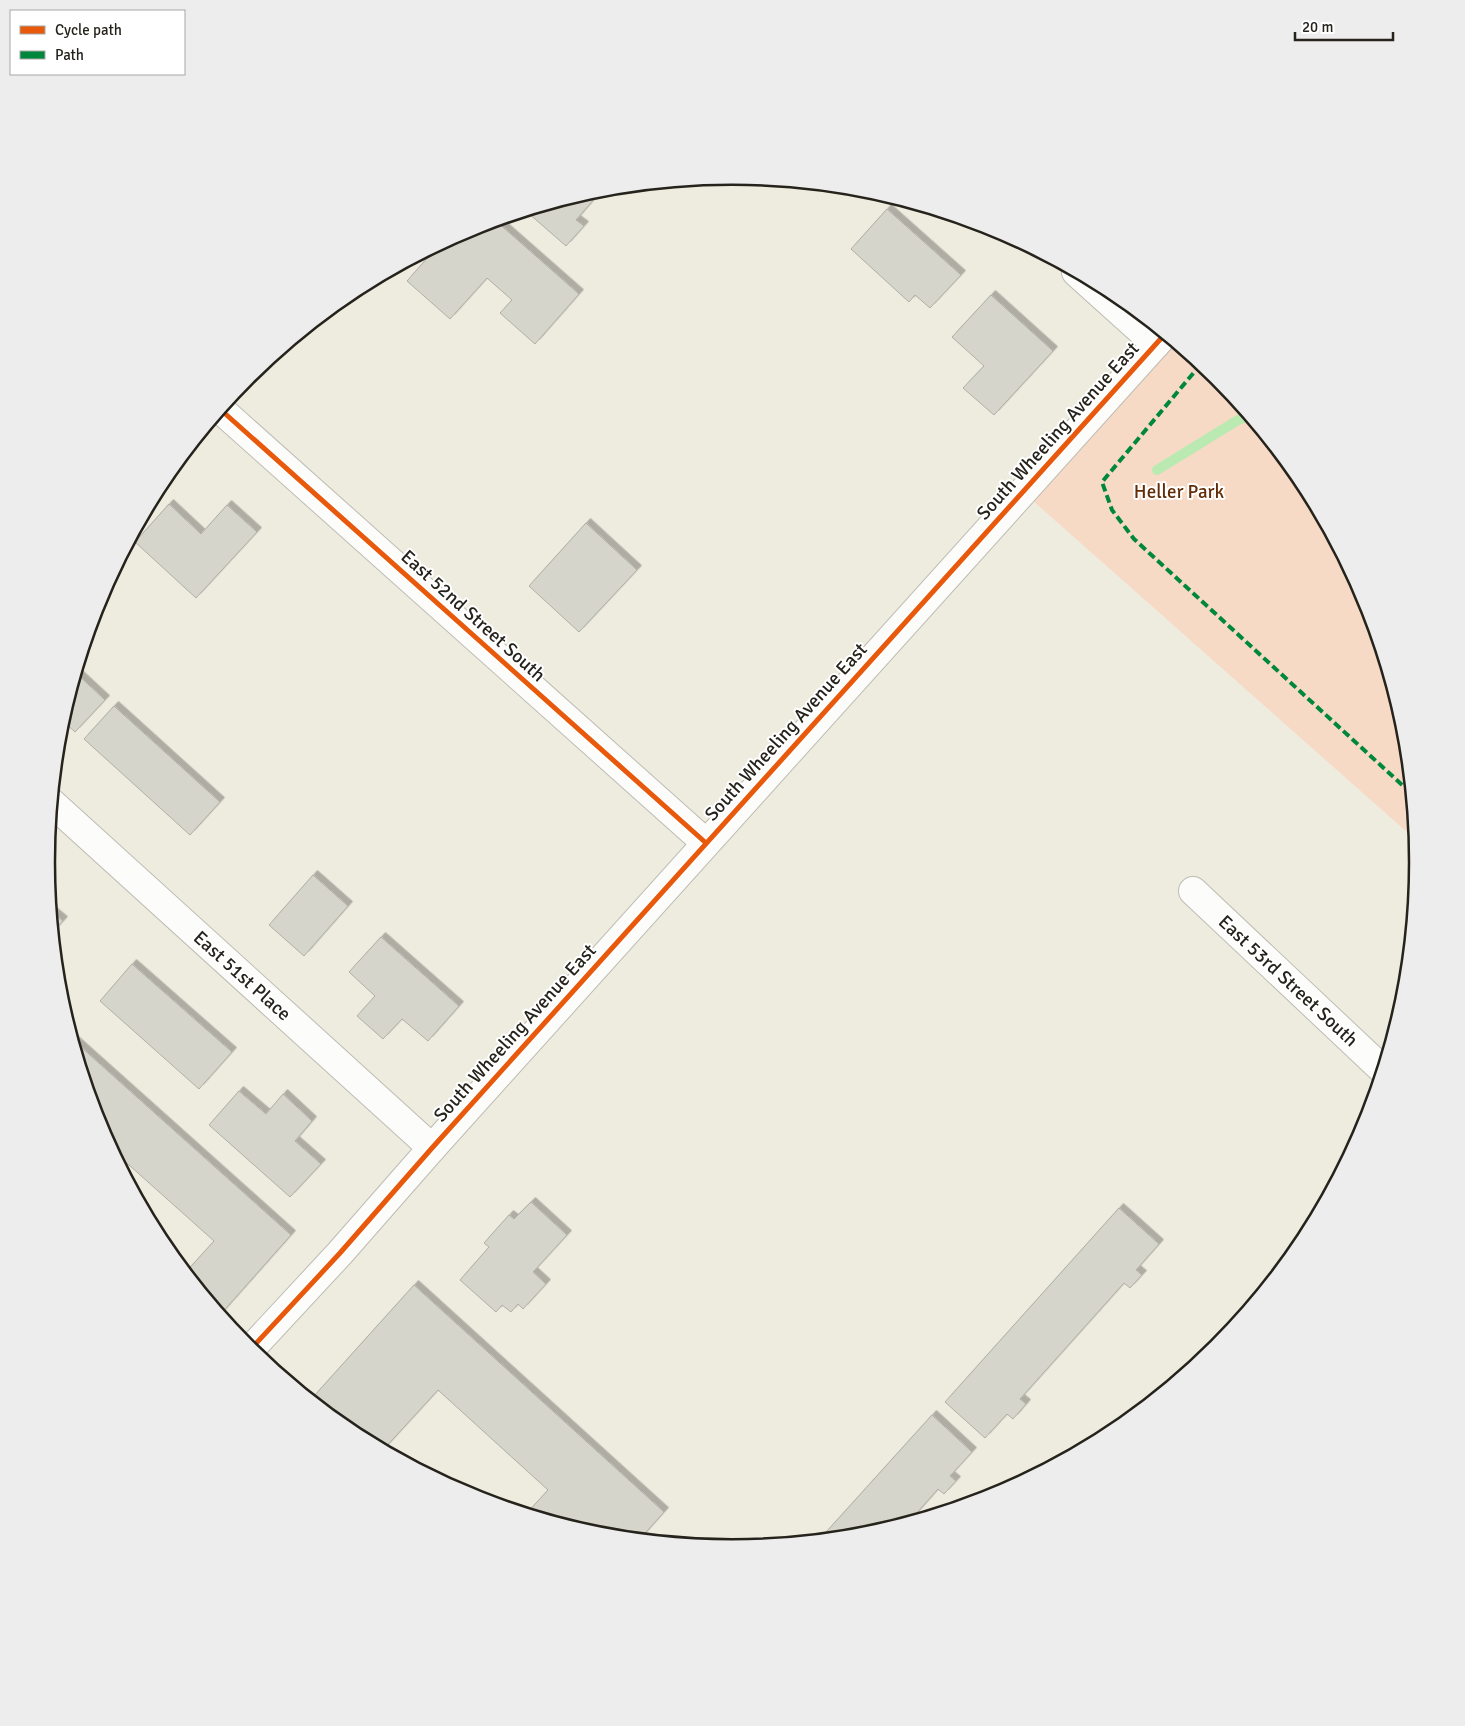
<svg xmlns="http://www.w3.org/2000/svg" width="1465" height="1726" font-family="Signika,sans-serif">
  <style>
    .green { fill: #f7dac6 }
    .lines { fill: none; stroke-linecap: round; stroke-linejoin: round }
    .stream { stroke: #baeab2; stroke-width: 10 }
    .building { fill: #d5d5cb; stroke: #afafa6; filter: url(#shadow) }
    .minor-casing { stroke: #bebcb3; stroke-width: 30 }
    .minor { stroke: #fcfcfa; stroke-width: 28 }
    .quiet { stroke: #00873e; stroke-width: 4; stroke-dasharray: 8 4; stroke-linecap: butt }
    .cycleway-casing { stroke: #fff; stroke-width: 8 }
    .cycleway { stroke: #e8590c; stroke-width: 5 }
    .labels { text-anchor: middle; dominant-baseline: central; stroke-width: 4; stroke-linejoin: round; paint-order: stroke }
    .street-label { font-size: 19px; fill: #25231b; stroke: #fff }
    .park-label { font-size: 19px; fill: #622c06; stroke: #fff }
    .rim { fill: none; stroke: #25231b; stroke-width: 2.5 }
  </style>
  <defs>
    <filter id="shadow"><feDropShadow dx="4.5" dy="-4.5" stdDeviation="0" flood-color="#0004"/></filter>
  </defs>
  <rect width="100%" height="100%" fill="#eeebdf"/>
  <!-- green -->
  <path class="green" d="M1175 343 1218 378 1303 482 1367 601 1406 729 1417 841 1032 500Z"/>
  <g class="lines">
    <!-- stream -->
    <path class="stream" d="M1157 470 1238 420 1249 416"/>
  </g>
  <!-- building -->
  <g class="building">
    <path d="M599 190H602L576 220 584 226 566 246 527 212Z"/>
    <path d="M887 209 961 275 930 308 915 295 909 302 851 249Z"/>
    <path d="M496 221 579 294 535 344 500 313 512 300 487 278 450 319 407 281 437 247 470 229Z"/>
    <path d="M991 295 1053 351 994 415 963 388 984 366 952 337Z"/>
    <path d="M169 504 201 534 227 505 257 532 196 598 135 542Z"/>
    <path d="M586 523 637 570 579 632 529 586Z"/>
    <path d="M76 673 105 700 75 732 62 720Z"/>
    <path d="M114 706 220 802 190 835 84 739Z"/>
    <path d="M313 875 348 906 304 956 269 925Z"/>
    <path d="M51 911 63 921 53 932Z"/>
    <path d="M381 937 459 1006 428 1041 402 1019 383 1039 357 1016 375 996 349 972Z"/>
    <path d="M132 964 232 1052 199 1089 100 1001Z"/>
    <path d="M72 1039 291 1235 220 1315 185 1273 214 1241 110 1148 98 1125Z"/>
    <path d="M239 1091 266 1114 283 1094 312 1121 295 1141 321 1164 290 1197 209 1125Z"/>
    <path d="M531 1202 567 1235 533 1272 546 1284 523 1309 518 1304 511 1312 502 1305 496 1312 460 1280 489 1247 484 1243 509 1215 514 1219Z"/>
    <path d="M1119 1208 1159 1244 1136 1270 1142 1275 1130 1288 1124 1283 1020 1399 1026 1404 1013 1419 1007 1414 985 1438 945 1402Z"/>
    <path d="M414 1285 664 1512 639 1540 611 1537 598 1526 591 1534 526 1514 548 1490 438 1390 383 1450 363 1440 314 1396Z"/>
    <path d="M932 1415 972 1452 950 1476 956 1481 944 1494 938 1489 907 1524 866 1536 818 1541Z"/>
  </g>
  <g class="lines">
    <!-- minor casing -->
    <g class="minor-casing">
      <g id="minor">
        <path d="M1076 272 1156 344"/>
        <path d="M221 410 706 843"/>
        <path d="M52 803 432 1148"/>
        <path d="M1193 891 1383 1070"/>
        <path d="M250 1350 340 1253 432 1148 1165 334"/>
      </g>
    </g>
    <!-- minor -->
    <use href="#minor" class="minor"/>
    <!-- quiet -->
    <path class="quiet" d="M1201 364 1102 482 1112 510 1134 539 1412 794"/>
    <!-- cycleway casing -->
    <g class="cycleway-casing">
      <g id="cycleway">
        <path d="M221 410 706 843"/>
        <path d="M250 1350 340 1253 432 1148 1165 334"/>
      </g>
    </g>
    <!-- cycleway -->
    <use href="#cycleway" class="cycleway"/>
  </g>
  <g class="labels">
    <!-- street labels -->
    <g class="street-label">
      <text transform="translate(1058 431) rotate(-48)">South Wheeling Avenue East</text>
      <text transform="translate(473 616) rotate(42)">East 52nd Street South</text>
      <text transform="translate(786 732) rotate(-48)">South Wheeling Avenue East</text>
      <text transform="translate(242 976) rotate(42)">East 51st Place</text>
      <text transform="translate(1288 981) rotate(43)">East 53rd Street South</text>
      <text transform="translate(515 1033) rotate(-48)">South Wheeling Avenue East</text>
    </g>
    <!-- park labels -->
    <g class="park-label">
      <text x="1179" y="492">Heller Park</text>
    </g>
  </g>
  <!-- crop -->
  <path d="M0 0H1465V1726H0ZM55 862a677 677 0 1 1 1354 0a677 677 0 1 1-1354 0Z" fill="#eeeded" fill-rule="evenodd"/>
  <path class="rim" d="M55 862a677 677 0 1 1 1354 0a677 677 0 1 1-1354 0Z"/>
  <!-- legend -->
  <rect x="10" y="10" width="175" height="65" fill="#ffffff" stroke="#a8a7a4"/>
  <rect x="20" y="26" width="25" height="8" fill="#e8590c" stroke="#a8a7a4"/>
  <text x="55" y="35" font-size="15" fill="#25231b">Cycle path</text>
  <rect x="20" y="51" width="25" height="8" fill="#00873e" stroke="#a8a7a4"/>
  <text x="55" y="60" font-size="15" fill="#25231b">Path</text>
  <!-- scale -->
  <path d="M1295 32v8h98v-8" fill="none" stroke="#25231b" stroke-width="2.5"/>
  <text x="1302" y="32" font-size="15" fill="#25231b" stroke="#ffffff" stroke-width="4" paint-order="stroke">20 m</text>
</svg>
